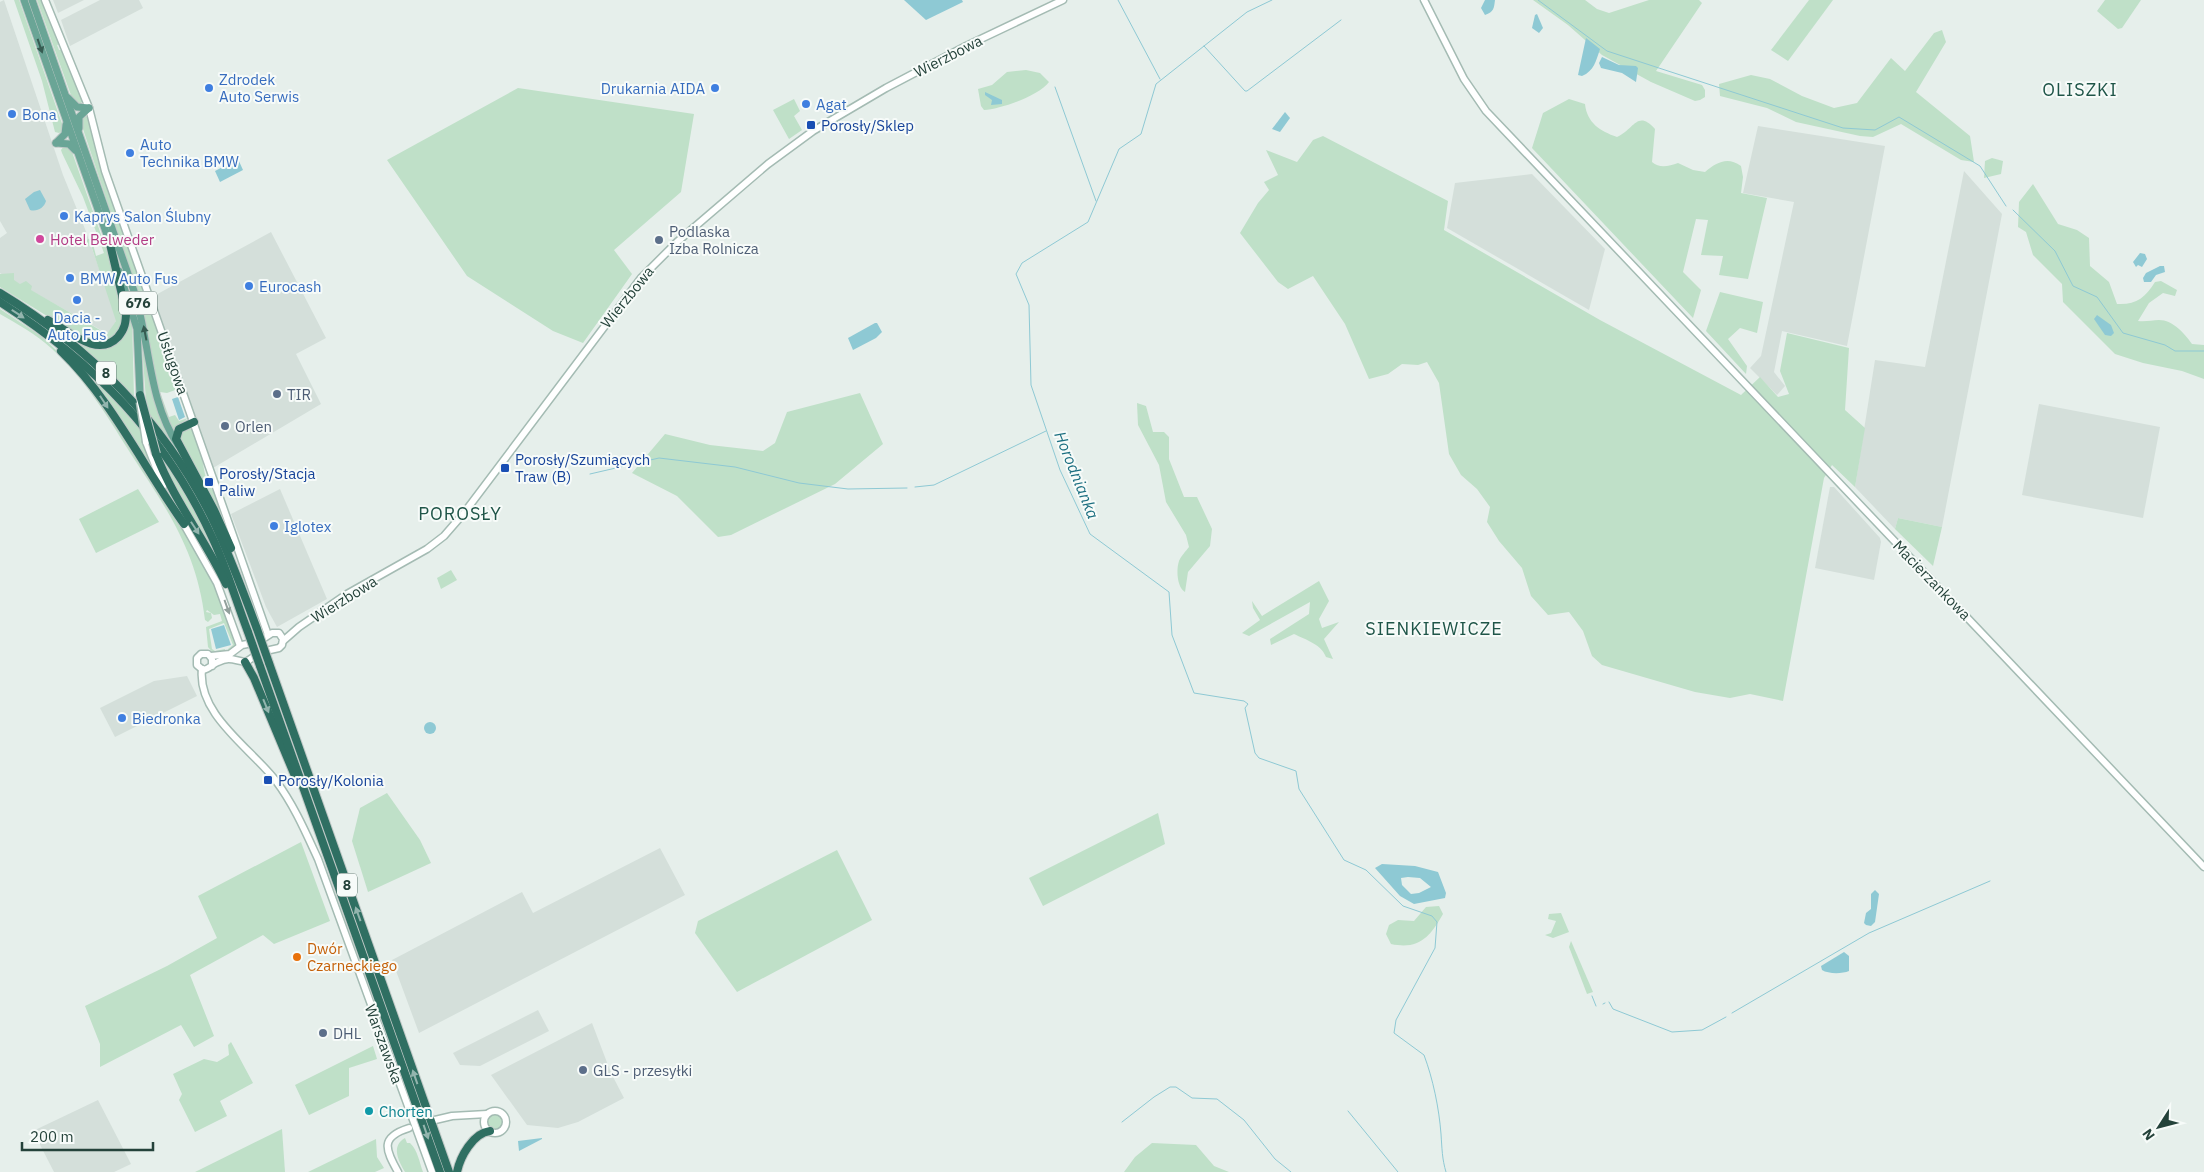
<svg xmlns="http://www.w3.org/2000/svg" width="2204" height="1172" font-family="'IBM Plex Sans',sans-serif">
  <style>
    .built { fill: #d4dfda }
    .green { fill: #bfe0c8 }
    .water { fill: #8ec9d4; fill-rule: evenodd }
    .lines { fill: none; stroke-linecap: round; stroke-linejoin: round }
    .stream { stroke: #8ec9d4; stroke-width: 1 }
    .secondary-casing { stroke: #a4bbb3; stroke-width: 9 }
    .primary-casing { stroke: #c2cac8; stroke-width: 9 }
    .highway-casing { stroke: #c2cac8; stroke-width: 10 }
    .secondary { stroke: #fff; stroke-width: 6 }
    .primary { stroke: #6aa596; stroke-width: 7 }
    .highway { stroke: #2f6f62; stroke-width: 8 }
    .secondary-bridge-casing { stroke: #a4bbb3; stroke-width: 9; stroke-linecap: butt }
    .highway-bridge-casing { stroke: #c2cac8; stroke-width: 10; stroke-linecap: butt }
    .secondary-bridge { stroke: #fff; stroke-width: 6 }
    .highway-bridge { stroke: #2f6f62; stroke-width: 8 }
    .oneway { fill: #365b51 }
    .oneway2 { fill: #93b5ae }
    .oneway3 { fill: #92a09c }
    .shop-dot { fill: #3f7fe0; stroke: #f7fbf9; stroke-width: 2 }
    .transit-dot { fill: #1a4fb4; stroke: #f7fbf9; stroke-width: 2 }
    .hotel-dot { fill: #d1479c; stroke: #f7fbf9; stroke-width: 2 }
    .service-dot { fill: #5c6f8a; stroke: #f7fbf9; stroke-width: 2 }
    .food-dot { fill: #e8710a; stroke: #f7fbf9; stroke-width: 2 }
    .culture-dot { fill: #0f9aa8; stroke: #f7fbf9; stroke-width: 2 }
    .labels { text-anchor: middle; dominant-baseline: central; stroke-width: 4; stroke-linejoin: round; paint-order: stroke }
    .shield { fill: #f7fbf9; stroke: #637a73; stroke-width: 1 }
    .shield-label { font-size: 14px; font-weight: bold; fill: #24423a }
    .street-label { font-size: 15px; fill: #24423a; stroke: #f7fbf9 }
    .shop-label { font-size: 15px; fill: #366cbe; stroke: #f7fbf9; text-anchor: start }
    .transit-label { font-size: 15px; fill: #164399; stroke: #f7fbf9; text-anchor: start }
    .service-label { font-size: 15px; fill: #4e5e75; stroke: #f7fbf9; text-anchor: start }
    .hotel-label { font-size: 15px; fill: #b23c85; stroke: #f7fbf9; text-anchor: start }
    .food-label { font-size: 15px; fill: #c56008; stroke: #f7fbf9; text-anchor: start }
    .culture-label { font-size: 15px; fill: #0d838f; stroke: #f7fbf9; text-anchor: start }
    .water-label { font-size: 16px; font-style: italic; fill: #1c6f80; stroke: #f7fbf9 }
    .quarter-label { font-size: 18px; letter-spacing: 1px; fill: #1f5548; stroke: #f7fbf9 }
  </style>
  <rect width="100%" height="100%" fill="#e6efeb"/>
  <!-- built -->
  <g class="built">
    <path d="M4 0 63 175 85 229 116 316V321L108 334 0 273V238L7 233 0 221V2Z"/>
    <path d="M53 0H84L58 13Z"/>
    <path d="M100 0H139L143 8 70 46 61 20Z"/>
    <path d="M1758 126 1885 146 1847 346 1782 331 1774 372 1785 386 1777 395 1750 368 1761 356 1794 202 1743 193Z"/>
    <path d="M1964 171 2002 214 1942 527 1898 518 1895 529 1855 487 1875 360 1925 367Z"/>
    <path d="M1532 174 1605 249 1589 310 1447 228 1455 183Z"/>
    <path d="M271 232 326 338 296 354 321 404 213 468 152 297Z"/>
    <path d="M2039 404 2160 427 2143 518 2022 495Z"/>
    <path d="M1830 487H1834L1880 538 1881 542 1874 580 1815 568Z"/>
    <path d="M280 489 327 599 277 627 266 607 231 514Z"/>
    <path d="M187 676 197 696 115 737 100 708 154 681Z"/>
    <path d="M660 848 685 895 419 1033 392 960 522 892 533 913Z"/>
    <path d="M538 1010 549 1031 480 1066 460 1065 453 1053Z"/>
    <path d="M592 1023 611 1073 624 1098 578 1122 558 1128 527 1125 491 1075Z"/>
    <path d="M98 1100 131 1164 114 1172H54L33 1131Z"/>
  </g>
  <!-- green -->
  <g class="green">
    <path d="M14 0H19L60 118 63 126 62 131 59 133 55 132 42 81Z"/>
    <path d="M27 0H29L138 312 154 396 204 495 149 415 146 401 142 345 138 316Z"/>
    <path d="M37 0H43L60 44 57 45 59 50H62L83 101 79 105 72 98Z"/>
    <path d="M1533 0H1585L1597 9 1609 13 1649 0H1699L1702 3 1656 71 1702 85 1705 90V97L1700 100 1695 101 1651 82 1602 55 1568 25Z"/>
    <path d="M1809 0H1833L1788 61 1771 50Z"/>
    <path d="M2105 0H2141L2122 28 2118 29 2097 11Z"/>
    <path d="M1942 30 1946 42 1916 92 1970 136 1974 162 1961 160 1901 124 1873 137 1860 136 1796 122 1767 108 1720 96 1719 84 1751 75 1770 79 1802 96 1834 108 1857 103 1891 58 1905 71 1934 33Z"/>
    <path d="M1026 70 1040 73 1049 82C1039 96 1000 109 984 110L981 106 978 89 992 85 1007 72Z"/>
    <path d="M518 88 694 114 681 192 614 250 632 274 583 343 553 331 467 276 387 160Z"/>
    <path d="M794 99 800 111 794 116 802 130 789 139 773 110Z"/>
    <path d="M1569 99 1585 104C1587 123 1600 131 1617 137 1634 130 1637 109 1655 129L1652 162C1660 169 1669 166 1678 163L1693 170 1705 172C1716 163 1727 156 1741 166L1743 177 1741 193 1767 198 1748 279 1719 275 1723 256 1701 255 1708 220 1696 219 1683 272 1701 290 1693 318 1532 148 1543 113Z"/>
    <path d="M83 116 88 117 178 389 167 393 160 392 169 417 175 415 179 421 188 418 177 427 173 432C154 392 152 346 141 303L82 126 81 119Z"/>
    <path d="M1323 136 1448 201 1444 230 1600 320 1741 395 1760 377 1778 397 1789 394 1780 371 1787 333 1849 348 1845 410 1865 428 1855 487 1832 465 1824 478 1783 701 1750 694 1730 698 1695 692 1602 665 1592 656 1583 631 1569 612 1548 615 1531 596 1522 568 1499 541 1487 522 1490 507 1477 489 1461 475 1449 454 1439 383 1427 362 1418 365 1402 364 1388 374 1369 379 1345 324 1313 276 1288 289 1278 282 1240 233 1258 203 1269 190 1264 182 1278 175 1266 150 1297 162 1313 140Z"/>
    <path d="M64 146H67L72 152 110 260 124 315 119 333 105 342 86 340 0 287V274L14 273V280L20 284 26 281 32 286 31 290 107 334 116 321 91 245 87 246 85 242 88 239 92 240 96 256 104 253 83 197 62 153 61 150Z"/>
    <path d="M1992 158 2003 161 2001 174 1984 178 1985 161Z"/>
    <path d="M2033 184 2058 224 2077 230 2089 238 2090 266 2109 282 2117 304C2136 305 2145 298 2155 282L2161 281 2177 290 2175 296 2163 293 2149 303 2138 321C2146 322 2152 320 2159 320 2173 320 2185 334 2192 344L2204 345V379L2182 371 2143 363 2115 354 2063 302 2062 284 2033 255 2026 232 2018 227 2019 202Z"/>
    <path d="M1720 292 1763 302 1757 333 1740 328 1728 339 1747 366 1746 374 1706 331Z"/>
    <path d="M0 309 41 336 69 362 81 375 111 418 192 545 221 598 237 644 236 649 228 651V649L233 645 224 623 209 629 212 649 215 651 225 649V651L214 654 208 647 206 627 222 621 220 614 214 615 207 610 206 612 211 613 212 618 208 622 205 620C197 550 166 508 129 451 106 414 84 378 51 348 36 334 17 324 0 314Z"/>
    <path d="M129 316 132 318 134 398 106 368 66 335 107 347Z"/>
    <path d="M74 359 111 394 138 424 154 475Z"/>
    <path d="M860 393 883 444 835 484 731 535 718 537 677 496 632 473 665 434 710 445 763 451 775 443 787 412Z"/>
    <path d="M1137 403 1146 406 1153 432H1164L1169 437V459L1184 497H1197L1212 529 1210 546 1188 572 1185 592C1177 587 1176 570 1179 561 1181 556 1186 551 1189 547L1186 535 1166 502 1159 465 1138 425Z"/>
    <path d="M189 428C204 437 201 472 209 485 211 488 214 492 217 497L264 633 224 522 178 440V434Z"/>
    <path d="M158 450 190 500 220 564 176 492Z"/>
    <path d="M138 489 159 522 96 553 79 519Z"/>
    <path d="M1898 518 1942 527 1933 566 1895 529Z"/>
    <path d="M451 570 457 580 441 589 437 578Z"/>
    <path d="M1319 581 1329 601 1319 619 1322 628 1339 622 1324 639 1333 659 1326 657C1321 644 1306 640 1294 634L1271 645 1270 639 1309 614 1310 602 1249 636 1242 633 1260 620 1253 608 1252 601 1262 616Z"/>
    <path d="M387 793 420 840 431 863 368 892 352 841 360 808Z"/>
    <path d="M1158 813 1165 844 1043 906 1029 878Z"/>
    <path d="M301 842 330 921 274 944 263 935 190 975 214 1036 194 1047 181 1025 100 1067V1044L85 1006 167 966 217 938 198 896Z"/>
    <path d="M837 850 872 920 737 992 695 933 698 921Z"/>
    <path d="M1439 906 1443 914C1430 937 1419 950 1391 944L1386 934 1389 925 1398 920 1414 921 1426 907Z"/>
    <path d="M1561 913 1569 932 1553 938 1545 935 1551 933 1556 921 1548 919 1549 914Z"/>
    <path d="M1571 941 1593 992 1587 994 1569 947Z"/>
    <path d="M231 1042 253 1083 220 1101 227 1116 195 1132 179 1100 182 1094 173 1074 204 1059 217 1062 229 1055 228 1045Z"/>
    <path d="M373 1046 377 1059 349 1068V1096L309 1115 295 1085Z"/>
    <circle cx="495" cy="1121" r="8"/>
    <path d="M282 1129 285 1172H195Z"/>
    <path d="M405 1138 407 1143H410C418 1151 419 1161 423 1172H405C398 1160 391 1146 405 1138Z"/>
    <path d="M376 1139 377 1157 384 1168 375 1172H308Z"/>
    <path d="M1152 1143 1196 1145 1214 1166 1229 1172H1124L1135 1157Z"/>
  </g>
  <!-- water -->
  <g class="water">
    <path d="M904 0H962L963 2 926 20Z"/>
    <path d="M1485 0H1495C1494 8 1494 12 1485 15L1481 8Z"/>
    <path d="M1537 14 1543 28 1539 33 1532 28 1535 15Z"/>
    <path d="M1586 38 1600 49C1596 61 1594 71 1582 76L1578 75Z"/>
    <path d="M1602 57 1619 65 1636 66 1638 68 1636 82 1622 73 1601 68 1599 63Z"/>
    <path d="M985 92 1002 100V104L991 105 992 100 985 95Z"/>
    <path d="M1285 112 1290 118 1280 132 1272 129Z"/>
    <path d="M238 159 243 170 220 182 215 171Z"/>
    <path d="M40 190 46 201C44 208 37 212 30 210L25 199 34 192Z"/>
    <path d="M2140 253 2145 254 2147 259 2142 267 2138 265 2136 267 2133 262Z"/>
    <path d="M2160 266H2164L2165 272 2156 275 2151 282H2144L2143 278 2146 273Z"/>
    <path d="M2097 315 2111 325 2114 333 2111 336 2105 335 2094 319Z"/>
    <path d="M875 323H877L882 332 876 338 853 350 848 338Z"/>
    <path d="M178 397 185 417 179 420 172 399Z"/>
    <path d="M224 625 231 645 216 649 211 629Z"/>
    <circle cx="430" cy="728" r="6"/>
    <path d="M1382 864 1415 866 1438 872 1446 893 1445 898 1414 904 1400 896 1375 868ZM1408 877 1420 878 1431 887 1419 893 1411 894 1402 885 1401 878Z"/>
    <path d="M1875 890 1879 894 1875 922 1871 926 1866 925 1864 923 1866 913 1871 909V894Z"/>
    <path d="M1844 952 1849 956V971C1842 974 1828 974 1822 970L1821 966Z"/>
    <path d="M542 1138V1139L519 1151 518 1141Z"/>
  </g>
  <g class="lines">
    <!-- stream -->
    <g class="stream">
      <path d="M1118 0 1160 79"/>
      <path d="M1272 0 1247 12 1156 84 1141 134 1119 149 1088 222 1022 263 1016 274 1029 305 1031 385 1060 470 1090 534 1169 592 1172 635 1194 693 1244 701 1248 704 1245 708 1255 753 1259 758 1296 771 1299 789 1344 860 1366 870 1403 906 1432 916 1437 922 1435 948 1396 1020 1394 1033 1424 1055C1433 1079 1439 1108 1441 1134 1442 1148 1442 1159 1446 1172"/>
      <path d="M1538 0 1607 51 1665 70 1843 128 1875 130 1899 117 1980 166 2006 206"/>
      <path d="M1204 46 1245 91H1247L1341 20"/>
      <path d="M1055 87 1096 201"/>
      <path d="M2013 210 2055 251 2073 286 2097 297 2123 333 2165 345 2175 351H2204"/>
      <path d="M590 474 659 458 735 467 799 483 848 489 907 488"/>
      <path d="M915 487 934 485 1046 431"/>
      <path d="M1592 996 1596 1006"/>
      <path d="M1609 1002 1613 1009 1672 1032 1702 1030 1726 1017"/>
      <path d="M1603 1004 1605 1003"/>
      <path d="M1732 1013 1869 933 1990 881"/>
      <path d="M1348 1111 1398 1172"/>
      <path d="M1122 1122 1154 1097 1170 1087H1176L1192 1098 1217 1099 1244 1120 1275 1159 1291 1172"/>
    </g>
    <!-- secondary casing -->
    <g class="secondary-casing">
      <g id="secondary">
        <path d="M45 0 89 108 105 171 268 635"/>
        <path d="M1424 0 1464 79 1486 111 2204 867"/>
        <path d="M146 442 163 486"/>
        <path d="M182 521 217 583 240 646"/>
        <path d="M283 641 299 627 347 594 427 549 444 536 464 513 641 278 677 242 768 164 813 131 886 88 966 46 1063 0"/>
        <path d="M211 656 230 654 242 645 258 642 272 633H279L283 639 282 645 279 648 261 652 246 662C235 661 230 656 218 662 212 664 210 669 203 670L197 665V658L201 654H208L212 659V666"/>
        <path d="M202 669C197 715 252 749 276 781 294 805 306 833 318 859L432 1172"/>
        <circle cx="495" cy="1122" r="11"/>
        <path d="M435 1120 452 1116 487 1114"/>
        <path d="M398 1172C385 1149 380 1137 409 1128"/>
      </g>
    </g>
    <!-- primary casing -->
    <g class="primary-casing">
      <g id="primary">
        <path d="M24 0 112 249"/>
        <path d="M32 0 134 291C150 341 148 401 178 445"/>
        <path d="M68 98 77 107 89 108"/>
        <path d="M79 128V117L89 108"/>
        <path d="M56 143 69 144 75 150"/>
        <path d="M56 143 65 134 66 125"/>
        <path d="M119 271 137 329 140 395"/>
      </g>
    </g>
    <!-- highway casing -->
    <g class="highway-casing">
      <g id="highway">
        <path d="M0 293C89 347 164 422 211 516 229 553 243 591 257 629"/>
        <path d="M0 302C95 363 166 436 213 539 227 569 236 601 248 632"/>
        <path d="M48 320C68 330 97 359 118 337 125 329 126 322 126 312L110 244"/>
        <path d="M61 351C111 399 144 468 184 524"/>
        <path d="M194 422 179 429 176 439 214 510 231 548"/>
        <path d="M156 454C174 501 205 539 226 584"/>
        <path d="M245 662 254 678 295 776"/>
        <path d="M269 663 449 1172"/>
        <path d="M260 666 440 1172"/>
        <path d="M457 1172C460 1157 473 1133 490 1131"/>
      </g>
    </g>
    <!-- secondary -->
    <use href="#secondary" class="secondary"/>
    <!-- primary -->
    <use href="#primary" class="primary"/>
    <!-- highway -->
    <use href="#highway" class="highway"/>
    <!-- secondary-bridge casing -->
    <g class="secondary-bridge-casing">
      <path id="secondary-bridge" d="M140 402 146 442"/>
    </g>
    <!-- highway-bridge casing -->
    <g class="highway-bridge-casing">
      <g id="highway-bridge">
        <path d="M140 395 156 454"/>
        <path d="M257 629 269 663"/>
        <path d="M248 632 260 666"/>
      </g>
    </g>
    <!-- secondary-bridge -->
    <use href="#secondary-bridge" class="secondary-bridge"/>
    <!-- highway-bridge -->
    <use href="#highway-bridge" class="highway-bridge"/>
  </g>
  <!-- one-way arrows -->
  <defs><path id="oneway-solid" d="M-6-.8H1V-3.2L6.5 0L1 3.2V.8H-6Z" transform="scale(1.25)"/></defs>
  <g class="oneway">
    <use href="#oneway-solid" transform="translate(40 46) rotate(71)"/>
    <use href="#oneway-solid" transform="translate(145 333) rotate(-101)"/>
  </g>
  <g class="oneway2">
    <use href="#oneway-solid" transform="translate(18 314) rotate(33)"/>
    <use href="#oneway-solid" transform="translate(104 402) rotate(57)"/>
    <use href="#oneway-solid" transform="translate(195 528) rotate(57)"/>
    <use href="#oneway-solid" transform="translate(266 706) rotate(68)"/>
    <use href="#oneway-solid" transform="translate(358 914) rotate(-110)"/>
    <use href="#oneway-solid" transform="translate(415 1077) rotate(-109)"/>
    <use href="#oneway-solid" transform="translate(426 1132) rotate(71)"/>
  </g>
  <use class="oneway3" href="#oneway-solid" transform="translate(227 607) rotate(70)"/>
  <!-- markers -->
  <g class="shop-dot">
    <circle cx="209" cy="88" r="5"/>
    <circle cx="715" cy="88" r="5"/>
    <circle cx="806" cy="104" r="5"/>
    <circle cx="12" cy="114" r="5"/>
    <circle cx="130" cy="153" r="5"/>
    <circle cx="64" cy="216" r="5"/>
    <circle cx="70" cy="278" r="5"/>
    <circle cx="249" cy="286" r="5"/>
    <circle cx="77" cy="300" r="5"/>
    <circle cx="274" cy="526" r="5"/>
    <circle cx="122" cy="718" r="5"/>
  </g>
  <g class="transit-dot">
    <rect x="806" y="120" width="10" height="10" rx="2.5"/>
    <rect x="500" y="463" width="10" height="10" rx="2.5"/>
    <rect x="204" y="477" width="10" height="10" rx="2.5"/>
    <rect x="263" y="775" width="10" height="10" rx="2.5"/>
  </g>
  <circle class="hotel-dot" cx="40" cy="239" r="5"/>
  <g class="service-dot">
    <circle cx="659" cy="240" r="5"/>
    <circle cx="277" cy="394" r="5"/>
    <circle cx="225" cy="426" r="5"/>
    <circle cx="323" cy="1033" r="5"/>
    <circle cx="583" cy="1070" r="5"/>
  </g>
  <circle class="food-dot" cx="297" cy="957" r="5"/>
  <circle class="culture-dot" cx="369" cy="1111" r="5"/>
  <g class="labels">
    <!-- shield labels -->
    <g class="shield">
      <rect x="119" y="291.5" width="38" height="23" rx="4"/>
      <rect x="96" y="361.5" width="20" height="23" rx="4"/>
      <rect x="337" y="873.5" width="20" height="23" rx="4"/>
    </g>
    <g class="shield-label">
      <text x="138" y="303">676</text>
      <text x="106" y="373">8</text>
      <text x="347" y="885">8</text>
    </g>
    <!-- street labels -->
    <g class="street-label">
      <text transform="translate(948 56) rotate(-27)">Wierzbowa</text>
      <text transform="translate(627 297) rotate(-51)">Wierzbowa</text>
      <text transform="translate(173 363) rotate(71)">Usługowa</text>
      <text transform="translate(1932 580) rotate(46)">Macierzankowa</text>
      <text transform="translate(344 599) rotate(-32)">Wierzbowa</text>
      <text transform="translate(384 1044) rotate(70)">Warszawska</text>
    </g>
    <!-- shop labels -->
    <g class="shop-label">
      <text x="219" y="79">Zdrodek<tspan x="219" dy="17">Auto Serwis</tspan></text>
      <text x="705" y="88" text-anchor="end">Drukarnia AIDA</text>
      <text x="816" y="104">Agat</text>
      <text x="22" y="114">Bona</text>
      <text x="140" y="144">Auto<tspan x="140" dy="17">Technika BMW</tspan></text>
      <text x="74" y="216">Kaprys Salon Ślubny</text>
      <text x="80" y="278">BMW Auto Fus</text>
      <text x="259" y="286">Eurocash</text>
      <text x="77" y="317" text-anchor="middle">Dacia -<tspan x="77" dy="17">Auto Fus</tspan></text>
      <text x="284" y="526">Iglotex</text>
      <text x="132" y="718">Biedronka</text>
    </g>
    <!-- transit labels -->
    <g class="transit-label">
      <text x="821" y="125">Porosły/Sklep</text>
      <text x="515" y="459">Porosły/Szumiących<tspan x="515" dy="17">Traw (B)</tspan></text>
      <text x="219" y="473">Porosły/Stacja<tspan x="219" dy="17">Paliw</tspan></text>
      <text x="278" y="780">Porosły/Kolonia</text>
    </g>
    <!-- service labels -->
    <g class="service-label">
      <text x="669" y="231">Podlaska<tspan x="669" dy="17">Izba Rolnicza</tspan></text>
      <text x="287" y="394">TIR</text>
      <text x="235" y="426">Orlen</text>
      <text x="333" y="1033">DHL</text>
      <text x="593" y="1070">GLS - przesyłki</text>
    </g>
    <!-- hotel labels -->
    <g class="hotel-label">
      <text x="50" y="239">Hotel Belweder</text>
    </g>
    <!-- food labels -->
    <g class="food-label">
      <text x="307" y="948">Dwór<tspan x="307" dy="17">Czarneckiego</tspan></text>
    </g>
    <!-- culture labels -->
    <g class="culture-label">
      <text x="379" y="1111">Chorten</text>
    </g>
    <!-- water labels -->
    <g class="water-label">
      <text transform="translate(1077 475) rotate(68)">Horodnianka</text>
    </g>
    <!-- quarter labels -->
    <g class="quarter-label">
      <text x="2080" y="89">OLISZKI</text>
      <text x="460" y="513">POROSŁY</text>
      <text x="1434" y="628">SIENKIEWICZE</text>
    </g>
  </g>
  <!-- north arrow -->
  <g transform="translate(2159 1127) rotate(234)" stroke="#f7fbf9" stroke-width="4" paint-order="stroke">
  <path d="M0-4L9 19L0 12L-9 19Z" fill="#24423a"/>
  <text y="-8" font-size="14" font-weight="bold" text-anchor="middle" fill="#24423a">N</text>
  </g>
  <!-- scale -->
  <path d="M22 1142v8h131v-8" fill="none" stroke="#24423a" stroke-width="2.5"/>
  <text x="30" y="1142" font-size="15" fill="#24423a" stroke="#f7fbf9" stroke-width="4" paint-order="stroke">200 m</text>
</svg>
